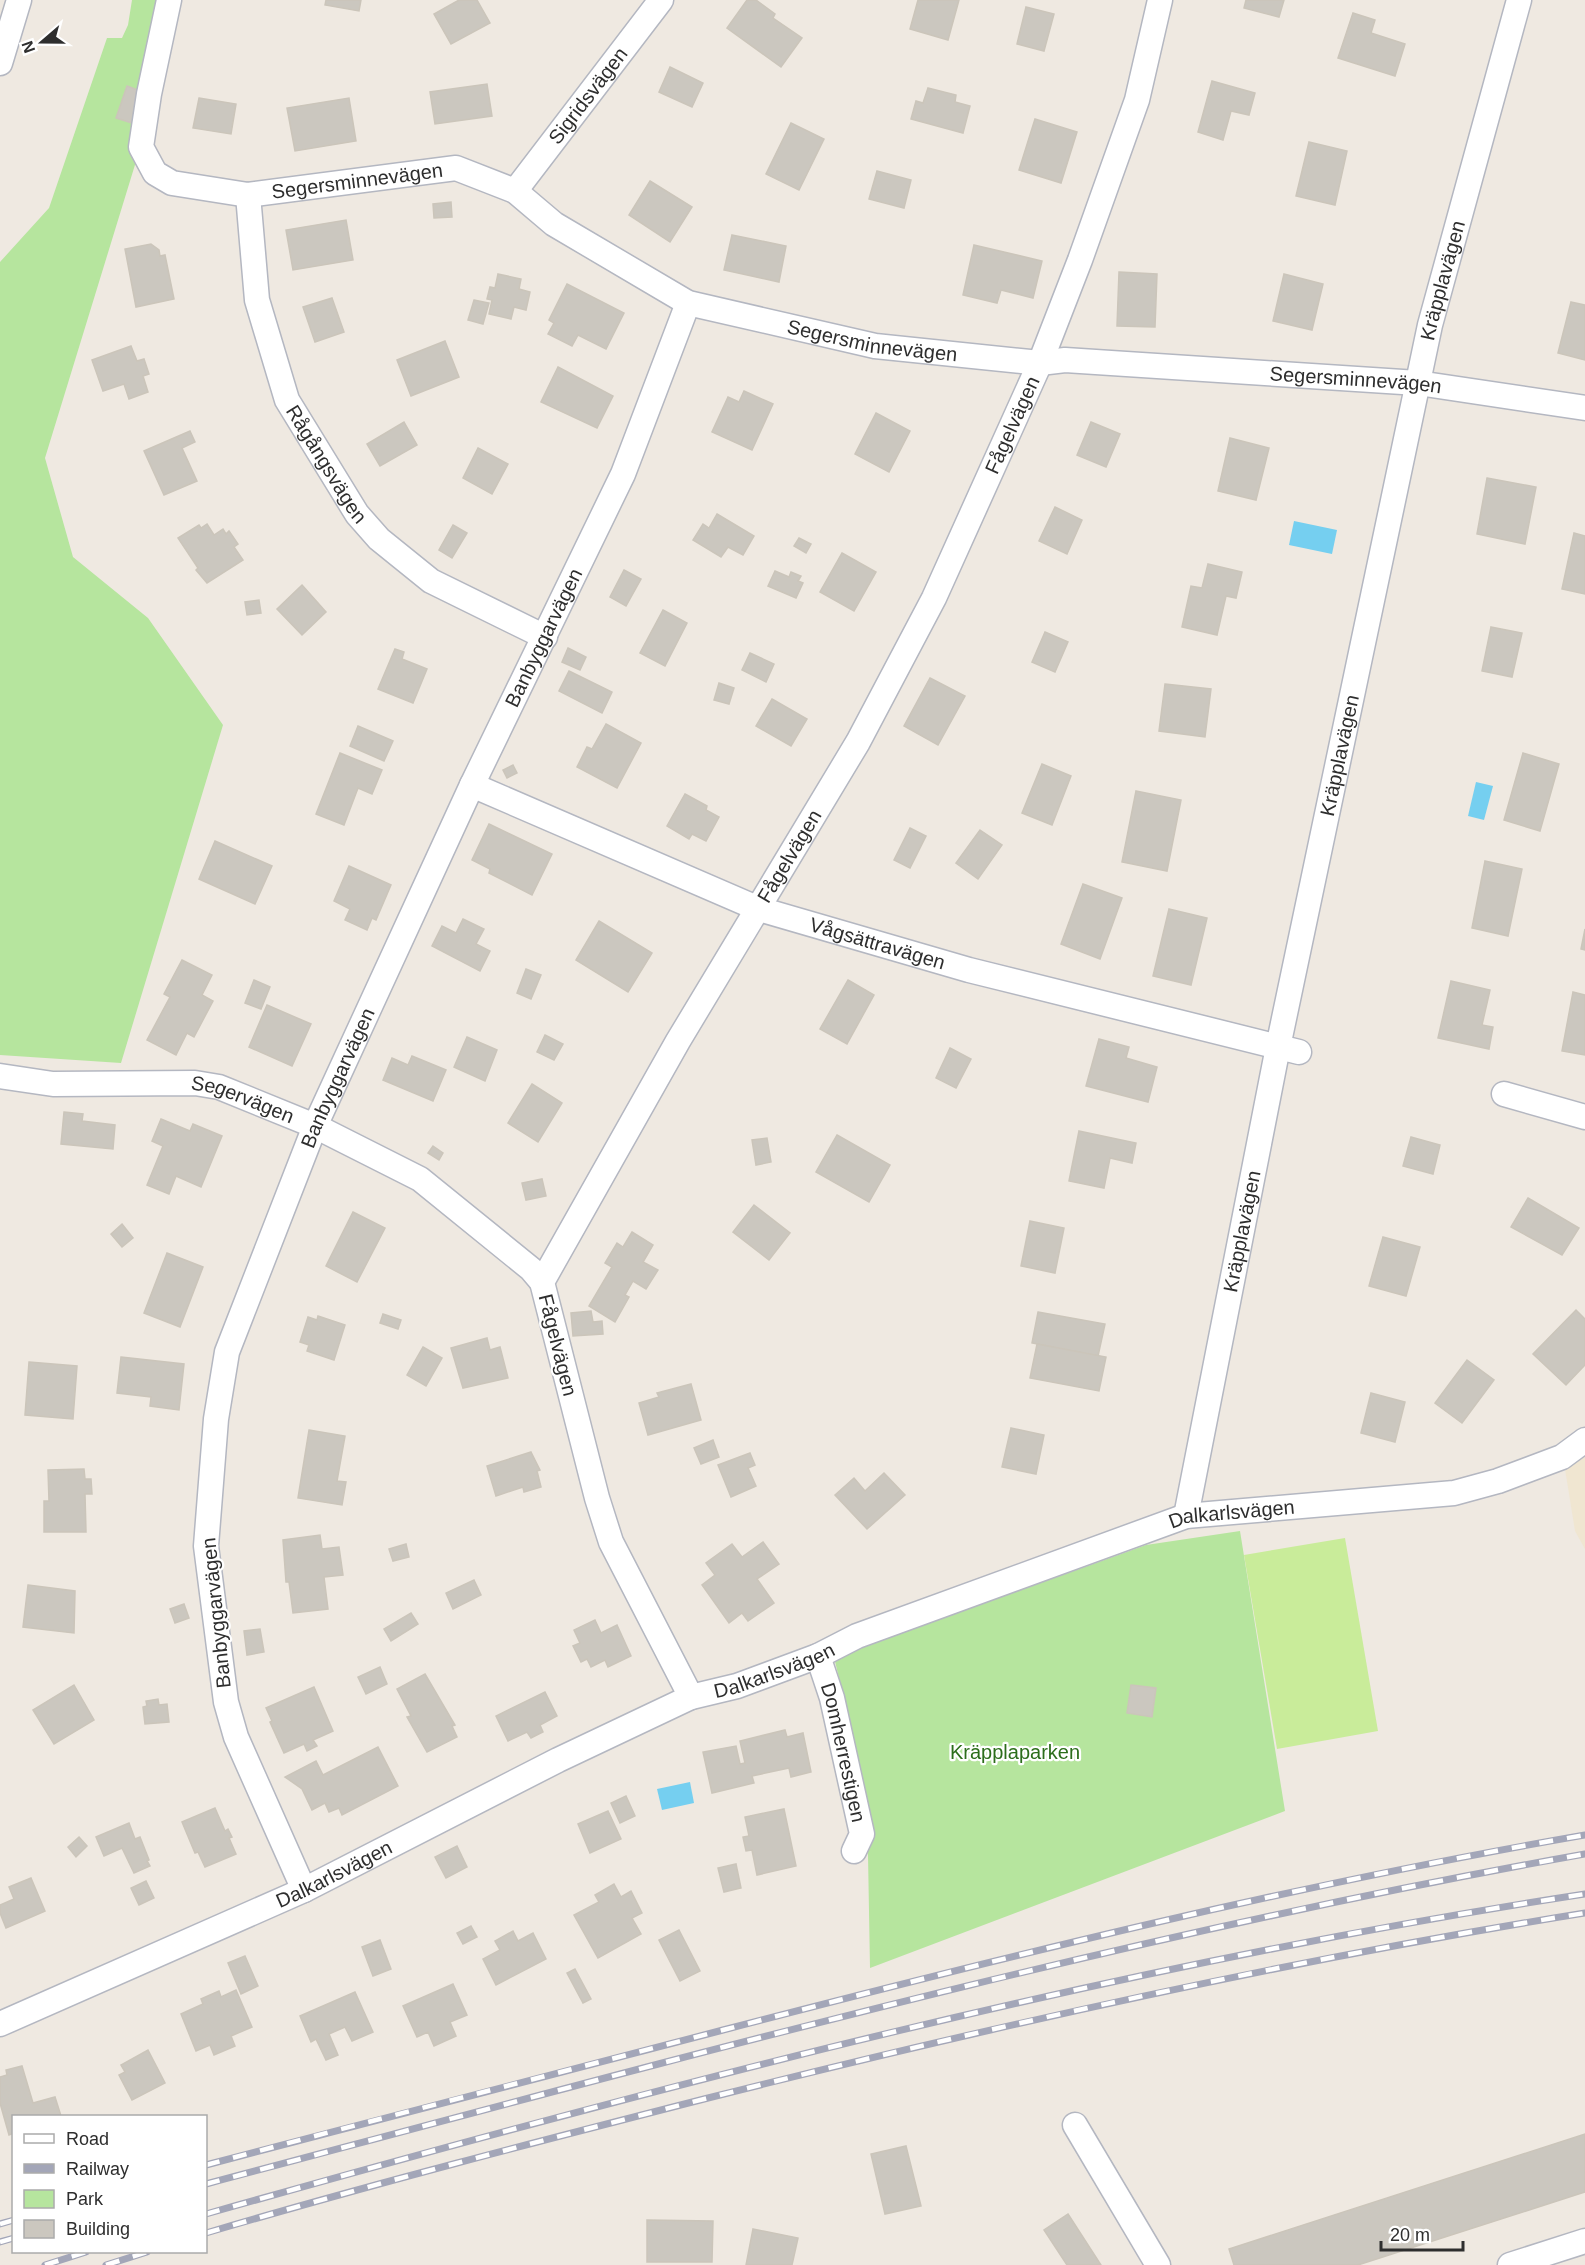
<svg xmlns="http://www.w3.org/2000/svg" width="1585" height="2265" font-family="Arial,sans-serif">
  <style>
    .education { fill: #f0e6d1 }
    .green { fill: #b6e59e }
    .pitch { fill: #c9ec9a }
    .water { fill: #75cff0 }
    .building { fill: #cbc7bf; stroke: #cbc5ba; stroke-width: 1.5 }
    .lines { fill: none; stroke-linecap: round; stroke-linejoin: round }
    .street-casing { stroke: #b4b7c1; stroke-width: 27 }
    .street { stroke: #fff; stroke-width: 24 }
    .rail-casing { stroke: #a3a6b8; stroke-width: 7 }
    .rail { stroke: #fff; stroke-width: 4.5; stroke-dasharray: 14; stroke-linecap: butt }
    .labels { text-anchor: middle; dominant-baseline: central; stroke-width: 4.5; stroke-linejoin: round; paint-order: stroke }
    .street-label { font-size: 20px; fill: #2e2e2e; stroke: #fff }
    .park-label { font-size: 20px; fill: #2c6e1b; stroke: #fff }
  </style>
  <rect width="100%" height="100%" fill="#efe9e1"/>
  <!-- education -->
  <path class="education" d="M1585 1457V1549L1575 1531 1565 1469Z"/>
  <!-- green -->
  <g class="green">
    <path d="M132 0H182L135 144 138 155 45 458 73 557 148 618 223 725 121 1063 0 1055V262L49 208 107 38H122L128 25Z"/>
    <path d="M1240 1531 1285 1811 870 1968 868 1855 861 1772 834 1657 1146 1545Z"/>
  </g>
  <!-- pitch -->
  <path class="pitch" d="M1345 1538 1378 1731 1277 1749 1244 1555Z"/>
  <!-- water -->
  <g class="water">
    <path d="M1294 521 1337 530 1332 554 1289 545Z"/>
    <path d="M1476 782 1493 786 1484 820 1468 816Z"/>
    <path d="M690 1782 694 1803 662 1810 657 1789Z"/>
  </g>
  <!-- building -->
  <g class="building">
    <path d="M326 0H361L359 11 325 5Z"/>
    <path d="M459 0H477L490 23 451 44 434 14Z"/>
    <path d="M747 0H756L775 14 773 18 802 38 781 67 727 28Z"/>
    <path d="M918 0H959L948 40 910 29Z"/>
    <path d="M1246 0H1284L1279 17 1244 8Z"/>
    <path d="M1026 7 1054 14 1044 51 1017 44Z"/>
    <path d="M1353 13 1375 20 1371 33 1405 44 1395 76 1338 58Z"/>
    <path d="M670 67 703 83 692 107 659 92Z"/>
    <path d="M1212 81 1255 93 1249 115 1231 111 1223 140 1198 132Z"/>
    <path d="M487 84 492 116 435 124 430 92Z"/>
    <path d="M127 86 143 92 132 123 116 118Z"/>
    <path d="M928 88 956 95 955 102 970 106 963 133 911 119 916 101 923 103Z"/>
    <path d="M199 98 236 104 231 134 193 128Z"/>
    <path d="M349 98 356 141 295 151 287 108Z"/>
    <path d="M1035 119 1077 132 1061 183 1019 170Z"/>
    <path d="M791 123 824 139 799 190 766 174Z"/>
    <path d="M1309 142 1347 151 1335 205 1296 196Z"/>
    <path d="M877 171 911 180 904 208 869 199Z"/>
    <path d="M650 181 692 207 670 242 629 215Z"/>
    <path d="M451 202 452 217 434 218 433 204Z"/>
    <path d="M346 220 353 260 293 270 286 230Z"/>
    <path d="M732 235 786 246 779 282 724 270Z"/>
    <path d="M151 244 159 250 160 256 165 255 174 299 136 307 125 249Z"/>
    <path d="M974 245 1042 261 1033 298 1001 290 997 303 963 295Z"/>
    <path d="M1119 272 1157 274 1155 327 1117 326Z"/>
    <path d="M498 274 521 279 519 289 530 292 526 310 514 307 511 319 489 314 492 300 487 299 490 287 495 288Z"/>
    <path d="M1284 274 1323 284 1312 330 1273 321Z"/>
    <path d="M567 284 624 313 606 349 578 335 572 346 548 334 554 323 549 320Z"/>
    <path d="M332 298 344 332 315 342 303 307Z"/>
    <path d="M474 300 489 303 483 324 468 320Z"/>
    <path d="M1571 302 1585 305V360L1558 353Z"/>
    <path d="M445 341 459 377 411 396 397 360Z"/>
    <path d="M131 346 137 361 144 359 149 374 143 376 148 392 129 399 124 384 103 391 92 360Z"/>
    <path d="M558 367 613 396 597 428 541 402Z"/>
    <path d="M744 391 773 404 752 450 712 432 728 397 739 402Z"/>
    <path d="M876 413 910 431 889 472 855 454Z"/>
    <path d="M404 422 417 445 380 466 367 444Z"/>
    <path d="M1091 422 1120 434 1106 467 1077 455Z"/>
    <path d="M190 431 195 442 182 448 197 481 164 495 144 451Z"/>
    <path d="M1230 438 1269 448 1256 500 1218 491Z"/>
    <path d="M478 448 508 464 492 494 463 478Z"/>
    <path d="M1487 478 1536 487 1525 544 1477 534Z"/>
    <path d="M1055 507 1082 520 1067 554 1039 541Z"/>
    <path d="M717 514 754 536 743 555 728 547 721 557 693 540 703 524 709 528Z"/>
    <path d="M207 524 214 535 223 529 226 534 229 531 238 544 234 547 243 560 207 583 196 570 198 568 178 538 199 525 201 528Z"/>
    <path d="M453 525 467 533 452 558 439 550Z"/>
    <path d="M1574 533 1585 536V594L1562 589Z"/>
    <path d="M799 538 811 544 806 553 794 546Z"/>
    <path d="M842 553 876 572 854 611 820 592Z"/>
    <path d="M1208 564 1242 572 1236 598 1226 596 1217 635 1182 627 1191 586 1202 588Z"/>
    <path d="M624 570 641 579 626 606 610 597Z"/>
    <path d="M775 571 789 577 791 572 801 576 798 581 803 583 796 598 768 586Z"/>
    <path d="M302 585 326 612 302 635 277 609Z"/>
    <path d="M259 600 261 613 247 615 245 602Z"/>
    <path d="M663 610 687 623 665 666 640 653Z"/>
    <path d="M1491 627 1522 633 1512 677 1482 671Z"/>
    <path d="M1045 632 1068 642 1055 672 1032 662Z"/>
    <path d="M568 648 586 657 580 670 562 662Z"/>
    <path d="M395 649 404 652 402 659 427 669 413 703 378 689Z"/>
    <path d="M750 653 774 664 766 682 742 670Z"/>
    <path d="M569 671 612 692 602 713 559 691Z"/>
    <path d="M930 678 965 696 938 745 904 726Z"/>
    <path d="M719 683 734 688 729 704 714 700Z"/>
    <path d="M1165 684 1211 689 1205 737 1159 731Z"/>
    <path d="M772 699 807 719 791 746 756 726Z"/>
    <path d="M606 724 641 743 617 788 577 767 587 747 592 749Z"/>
    <path d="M358 726 393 741 384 761 350 746Z"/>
    <path d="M340 753 382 770 372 794 358 788 344 825 316 814Z"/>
    <path d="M1523 753 1559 764 1540 831 1504 820Z"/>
    <path d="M1042 764 1071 776 1052 825 1022 813Z"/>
    <path d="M513 765 517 773 507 778 503 770Z"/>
    <path d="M1136 791 1181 800 1167 871 1122 862Z"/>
    <path d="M685 794 707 806 706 810 719 817 706 841 692 834 689 839 667 826Z"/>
    <path d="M489 824 552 854 532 895 489 873 490 869 472 860Z"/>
    <path d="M910 828 926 836 910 868 894 860Z"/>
    <path d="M980 830 1002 845 978 879 956 863Z"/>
    <path d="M215 841 272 866 255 904 199 879Z"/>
    <path d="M1485 861 1522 869 1508 936 1472 928Z"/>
    <path d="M349 866 391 885 376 920 372 918 367 930 345 920 350 909 334 901Z"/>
    <path d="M1083 884 1122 898 1100 959 1061 944Z"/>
    <path d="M1169 909 1207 918 1191 985 1153 976Z"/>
    <path d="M463 919 484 929 476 944 490 951 480 971 432 946 442 926 456 933Z"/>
    <path d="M599 921 652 953 628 992 576 960Z"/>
    <path d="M1585 929V950L1581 949Z"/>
    <path d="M182 960 212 975 202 995 213 1001 194 1037 187 1033 176 1055 147 1040 170 997 164 994Z"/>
    <path d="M526 969 541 975 531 999 517 993Z"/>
    <path d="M254 980 270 987 261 1009 245 1003Z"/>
    <path d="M848 980 874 995 847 1044 820 1029Z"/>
    <path d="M1451 981 1490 990 1482 1025 1493 1027 1489 1049 1438 1038Z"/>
    <path d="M1573 992 1585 995V1055L1562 1051Z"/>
    <path d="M267 1005 311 1024 292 1066 249 1047Z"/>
    <path d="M545 1035 563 1044 554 1060 537 1052Z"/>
    <path d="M467 1037 497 1050 485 1081 454 1067Z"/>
    <path d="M1099 1039 1129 1047 1126 1058 1157 1067 1148 1102 1086 1086Z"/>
    <path d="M950 1048 971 1059 956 1088 936 1078Z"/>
    <path d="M412 1056 446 1070 433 1101 383 1080 392 1058 408 1065Z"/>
    <path d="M532 1084 562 1103 538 1142 508 1123Z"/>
    <path d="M64 1112 83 1114 82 1121 115 1125 113 1149 61 1144Z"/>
    <path d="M161 1119 190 1131 193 1124 222 1136 201 1187 176 1176 169 1194 147 1185 163 1146 152 1141Z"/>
    <path d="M1079 1131 1136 1143 1132 1163 1110 1158 1104 1188 1069 1181Z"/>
    <path d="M837 1135 890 1165 869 1202 816 1172Z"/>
    <path d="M1411 1137 1440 1145 1433 1174 1403 1166Z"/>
    <path d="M767 1138 771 1162 756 1165 752 1140Z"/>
    <path d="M433 1146 443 1153 439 1160 428 1153Z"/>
    <path d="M542 1179 546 1196 526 1200 522 1183Z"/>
    <path d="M1528 1198 1579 1228 1562 1255 1511 1227Z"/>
    <path d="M754 1205 790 1233 769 1260 733 1232Z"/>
    <path d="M353 1212 385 1228 357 1282 326 1266Z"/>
    <path d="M1030 1221 1064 1228 1055 1273 1021 1266Z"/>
    <path d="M122 1224 133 1238 122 1247 111 1234Z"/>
    <path d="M632 1232 653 1245 643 1262 658 1270 646 1289 633 1281 625 1295 629 1297 615 1322 589 1306 612 1267 605 1263 617 1243 623 1247Z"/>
    <path d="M1383 1237 1420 1247 1406 1296 1369 1286Z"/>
    <path d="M167 1253 203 1267 180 1327 144 1313Z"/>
    <path d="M1576 1310 1585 1319V1365L1566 1385 1533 1354Z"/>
    <path d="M591 1311 593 1322 602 1321 603 1334 573 1336 571 1313Z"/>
    <path d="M1038 1312 1105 1324 1098 1356 1032 1343Z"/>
    <path d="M383 1314 401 1320 398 1329 380 1323Z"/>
    <path d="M318 1316 345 1325 334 1360 307 1351 309 1345 300 1342 308 1317 317 1320Z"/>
    <path d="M487 1338 490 1350 500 1347 508 1378 463 1388 451 1348Z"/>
    <path d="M1037 1344 1106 1357 1099 1391 1030 1378Z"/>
    <path d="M423 1347 442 1358 426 1386 407 1375Z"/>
    <path d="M121 1357 184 1364 179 1410 150 1406 151 1397 117 1393Z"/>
    <path d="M1467 1360 1494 1380 1462 1423 1435 1403Z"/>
    <path d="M29 1362 77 1366 73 1419 25 1415Z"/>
    <path d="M691 1384 701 1420 648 1435 639 1403 659 1397 657 1393Z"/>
    <path d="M1371 1393 1405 1402 1395 1442 1361 1433Z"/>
    <path d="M1011 1428 1044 1435 1036 1474 1002 1467Z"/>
    <path d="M309 1430 345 1436 337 1481 346 1482 342 1505 298 1498Z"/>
    <path d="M713 1440 719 1457 701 1464 694 1448Z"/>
    <path d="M531 1452 540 1470 537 1471 541 1487 524 1492 523 1487 496 1496 487 1466Z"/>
    <path d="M750 1453 755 1465 748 1468 756 1486 731 1497 718 1465Z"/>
    <path d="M84 1469 85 1479H91L92 1494H85L86 1532H44V1501H49L48 1470Z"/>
    <path d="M884 1473 905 1495 867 1529 835 1495 854 1478 865 1491Z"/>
    <path d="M320 1535 322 1549 339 1547 343 1575 324 1577 328 1609 293 1613 289 1582H286L283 1540Z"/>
    <path d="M763 1542 779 1564 757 1579 774 1603 748 1621 742 1613 729 1623 702 1585 715 1575 706 1563 732 1544 742 1557Z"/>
    <path d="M406 1544 409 1557 393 1561 389 1549Z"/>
    <path d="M474 1580 481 1595 453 1609 446 1593Z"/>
    <path d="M28 1585 75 1591 74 1633 23 1627Z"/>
    <path d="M184 1604 189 1618 175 1623 170 1609Z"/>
    <path d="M411 1613 418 1624 391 1641 384 1629Z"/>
    <path d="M595 1620 601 1633 617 1625 631 1656 608 1667 605 1660 591 1667 587 1659 581 1662 573 1646 580 1643 574 1630Z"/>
    <path d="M260 1629 264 1652 247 1655 244 1631Z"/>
    <path d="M380 1667 387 1684 366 1694 358 1677Z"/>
    <path d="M425 1674 455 1725 452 1726 457 1737 427 1752 407 1717 411 1716 397 1689Z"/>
    <path d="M74 1685 94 1720 54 1744 33 1710Z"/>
    <path d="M1131 1685 1156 1688 1152 1717 1127 1713Z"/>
    <path d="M314 1687 333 1731 313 1740 317 1746 307 1751 304 1744 284 1753 270 1722 272 1721 266 1708Z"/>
    <path d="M545 1692 557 1716 540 1725 543 1732 531 1738 527 1732 508 1741 496 1716Z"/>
    <path d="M158 1699 159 1705 167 1704 169 1722 145 1724 143 1707 147 1706 146 1701Z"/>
    <path d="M785 1730 787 1737 803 1733 811 1772 791 1777 789 1768 752 1776 754 1783 712 1793 703 1752 736 1746 740 1764 745 1763 740 1741Z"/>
    <path d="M378 1747 398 1786 342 1815 339 1808 329 1812 325 1803 312 1810 302 1789 285 1777 316 1761 323 1775Z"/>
    <path d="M626 1796 635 1816 620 1823 611 1803Z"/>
    <path d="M215 1808 225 1831 228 1829 232 1837 229 1838 236 1854 205 1867 198 1852 195 1853 182 1822Z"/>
    <path d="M784 1809 796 1866 757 1875 752 1850 746 1851 743 1837 749 1836 745 1817Z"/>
    <path d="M608 1811 621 1839 590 1853 578 1824Z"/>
    <path d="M129 1823 135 1839 140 1837 149 1860 147 1861 150 1866 134 1873 122 1848 104 1856 96 1837Z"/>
    <path d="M79 1837 87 1846 76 1857 68 1847Z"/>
    <path d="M457 1846 467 1867 446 1878 435 1857Z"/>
    <path d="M736 1864 741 1888 724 1892 718 1868Z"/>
    <path d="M31 1878 45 1911 6 1928 0 1913V1905L14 1899 9 1887Z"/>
    <path d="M146 1881 154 1898 139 1905 131 1888Z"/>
    <path d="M614 1884 621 1897 631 1891 642 1913 632 1918 641 1934 598 1958 574 1915 599 1902 595 1895Z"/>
    <path d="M471 1926 477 1937 463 1944 457 1933Z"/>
    <path d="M679 1930 700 1971 680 1981 659 1940Z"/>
    <path d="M513 1931 518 1941 533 1933 546 1959 496 1985 483 1959 500 1950 495 1941Z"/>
    <path d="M380 1940 391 1969 373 1976 362 1947Z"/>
    <path d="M245 1956 258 1986 241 1994 228 1963Z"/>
    <path d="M575 1969 591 1999 583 2003 567 1973Z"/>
    <path d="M453 1984 467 2015 450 2022 456 2036 434 2046 428 2032 417 2037 403 2006Z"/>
    <path d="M236 1990 252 2027 231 2036 235 2046 214 2055 210 2045 196 2051 181 2014 203 2004 201 1999 219 1991 221 1997Z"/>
    <path d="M355 1992 373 2032 352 2041 345 2027 329 2034 338 2055 326 2060 316 2039 311 2042 300 2016Z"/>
    <path d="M148 2050 165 2083 132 2100 119 2075 125 2072 121 2065Z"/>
    <path d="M22 2066 33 2103 55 2097 61 2116H14V2133L9 2135 0 2103V2077L7 2075 6 2070Z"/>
    <path d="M1585 2134V2192L1358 2265H1234L1229 2249Z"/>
    <path d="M906 2146 921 2206 885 2214 871 2154Z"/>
    <path d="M1068 2214 1101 2265H1067L1044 2230Z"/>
    <path d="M647 2220 713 2221 712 2262H647Z"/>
    <path d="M753 2229 798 2238 792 2265H746Z"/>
  </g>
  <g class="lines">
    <!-- street casing -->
    <g class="street-casing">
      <g id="street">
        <path id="s1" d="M169 0 149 94 141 147 155 173 172 183 248 195 456 168 515 191 554 224 688 303 875 346 1040 363 1065 360 1418 383 1585 408"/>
        <path d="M0 63 19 0"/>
        <path id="s2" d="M515 191 661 0"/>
        <path id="s3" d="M248 195 257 300 287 400 357 514 379 539 431 581 545 637"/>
        <path id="s4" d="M472 785 759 909 969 970 1299 1052"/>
        <path id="s5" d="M0 1076 53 1084 195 1083 219 1087 315 1126 420 1179 531 1269 542 1282"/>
        <path d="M1504 1094 1585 1117"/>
        <path id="s6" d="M1186 1516 1278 1047 1430 325 1519 0"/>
        <path id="s7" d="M818 1656 832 1698 862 1834 854 1851"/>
        <path id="s8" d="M691 1697 611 1542 597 1498 542 1282 678 1041 858 742 934 598 1040 363 1080 260 1137 100 1160 0"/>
        <path id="s9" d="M304 1890 236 1737 226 1702 206 1546 216 1419 227 1352 315 1126 472 785 623 474 688 303"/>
        <path id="s10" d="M0 2024 304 1890 558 1760 691 1697 737 1686 818 1656 857 1636 1186 1516 1454 1493 1498 1481 1562 1457 1585 1440"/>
        <path d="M1075 2125 1158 2265"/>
        <path d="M1510 2265 1585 2241"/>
      </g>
    </g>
    <!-- street -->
    <use href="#street" class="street"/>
    <!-- rail casing -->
    <g class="rail-casing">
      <g id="rail">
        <path d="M206 2165C377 2119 550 2075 723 2030 1008 1956 1294 1885 1585 1835"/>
        <path d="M206 2184C662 2063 1119 1936 1585 1854"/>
        <path d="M206 2214C660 2086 1118 1965 1585 1894"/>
        <path d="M0 2224 14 2220"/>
        <path d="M206 2233C372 2184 540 2141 708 2098 998 2025 1289 1960 1585 1913"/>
        <path d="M0 2242 14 2238"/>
        <path d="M45 2265 86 2252"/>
        <path d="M106 2265 147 2252"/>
      </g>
    </g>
    <!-- rail -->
    <use href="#rail" class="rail"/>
  </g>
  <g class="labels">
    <!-- street labels -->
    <g class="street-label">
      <text stroke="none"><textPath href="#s2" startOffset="120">Sigridsvägen</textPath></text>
      <text stroke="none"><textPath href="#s1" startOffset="386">Segersminnevägen</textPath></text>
      <text stroke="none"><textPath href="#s6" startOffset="1262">Kräpplavägen</textPath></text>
      <text stroke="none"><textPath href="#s1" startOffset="944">Segersminnevägen</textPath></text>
      <text stroke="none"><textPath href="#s1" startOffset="1430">Segersminnevägen</textPath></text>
      <text stroke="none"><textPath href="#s8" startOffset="1422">Fågelvägen</textPath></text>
      <text stroke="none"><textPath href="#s3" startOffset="285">Rågångsvägen</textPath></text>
      <text stroke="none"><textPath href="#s9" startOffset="1338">Banbyggarvägen</textPath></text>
      <text stroke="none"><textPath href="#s6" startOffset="776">Kräpplavägen</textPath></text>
      <text stroke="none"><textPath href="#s8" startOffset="936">Fågelvägen</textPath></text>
      <text stroke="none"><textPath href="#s4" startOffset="436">Vågsättravägen</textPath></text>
      <text stroke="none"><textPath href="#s9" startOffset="852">Banbyggarvägen</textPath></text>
      <text stroke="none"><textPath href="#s5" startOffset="246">Segervägen</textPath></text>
      <text stroke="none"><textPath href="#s6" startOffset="290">Kräpplavägen</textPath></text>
      <text transform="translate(558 1345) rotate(76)">Fågelvägen</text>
      <text stroke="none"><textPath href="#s10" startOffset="1338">Dalkarlsvägen</textPath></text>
      <text transform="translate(216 1613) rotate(-96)">Banbyggarvägen</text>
      <text stroke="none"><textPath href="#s10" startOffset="852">Dalkarlsvägen</textPath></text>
      <text stroke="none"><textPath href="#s7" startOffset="100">Domherrestigen</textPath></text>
      <text stroke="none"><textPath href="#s10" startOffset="366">Dalkarlsvägen</textPath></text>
    </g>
    <!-- park labels -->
    <g class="park-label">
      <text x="1015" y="1752">Kräpplaparken</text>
    </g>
  </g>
  <!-- legend -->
  <rect x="12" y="2115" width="195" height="138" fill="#ffffff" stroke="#ababab" stroke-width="1.5"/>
  <rect x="24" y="2134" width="30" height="9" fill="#ffffff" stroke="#ababab" stroke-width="1.5"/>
  <text x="66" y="2145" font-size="18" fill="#2e2e2e">Road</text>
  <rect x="24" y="2164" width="30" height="9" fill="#a3a6b8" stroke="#ababab" stroke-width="1.5"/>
  <text x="66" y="2175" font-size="18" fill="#2e2e2e">Railway</text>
  <rect x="24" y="2190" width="30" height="18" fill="#b6e59e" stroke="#ababab" stroke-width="1.5"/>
  <text x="66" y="2205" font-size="18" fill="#2e2e2e">Park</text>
  <rect x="24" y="2220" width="30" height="18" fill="#cbc7bf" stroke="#ababab" stroke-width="1.5"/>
  <text x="66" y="2235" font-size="18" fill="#2e2e2e">Building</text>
  <!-- north arrow -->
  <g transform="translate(42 42) rotate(250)" stroke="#ffffff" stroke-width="4.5" paint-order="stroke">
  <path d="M0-4.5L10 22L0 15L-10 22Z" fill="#2e2e2e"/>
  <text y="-9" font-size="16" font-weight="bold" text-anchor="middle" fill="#2e2e2e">N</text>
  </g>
  <!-- scale -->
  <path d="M1381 2241v9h82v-9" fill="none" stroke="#2e2e2e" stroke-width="3"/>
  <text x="1390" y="2241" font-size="18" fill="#2e2e2e" stroke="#ffffff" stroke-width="4.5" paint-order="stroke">20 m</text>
</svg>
